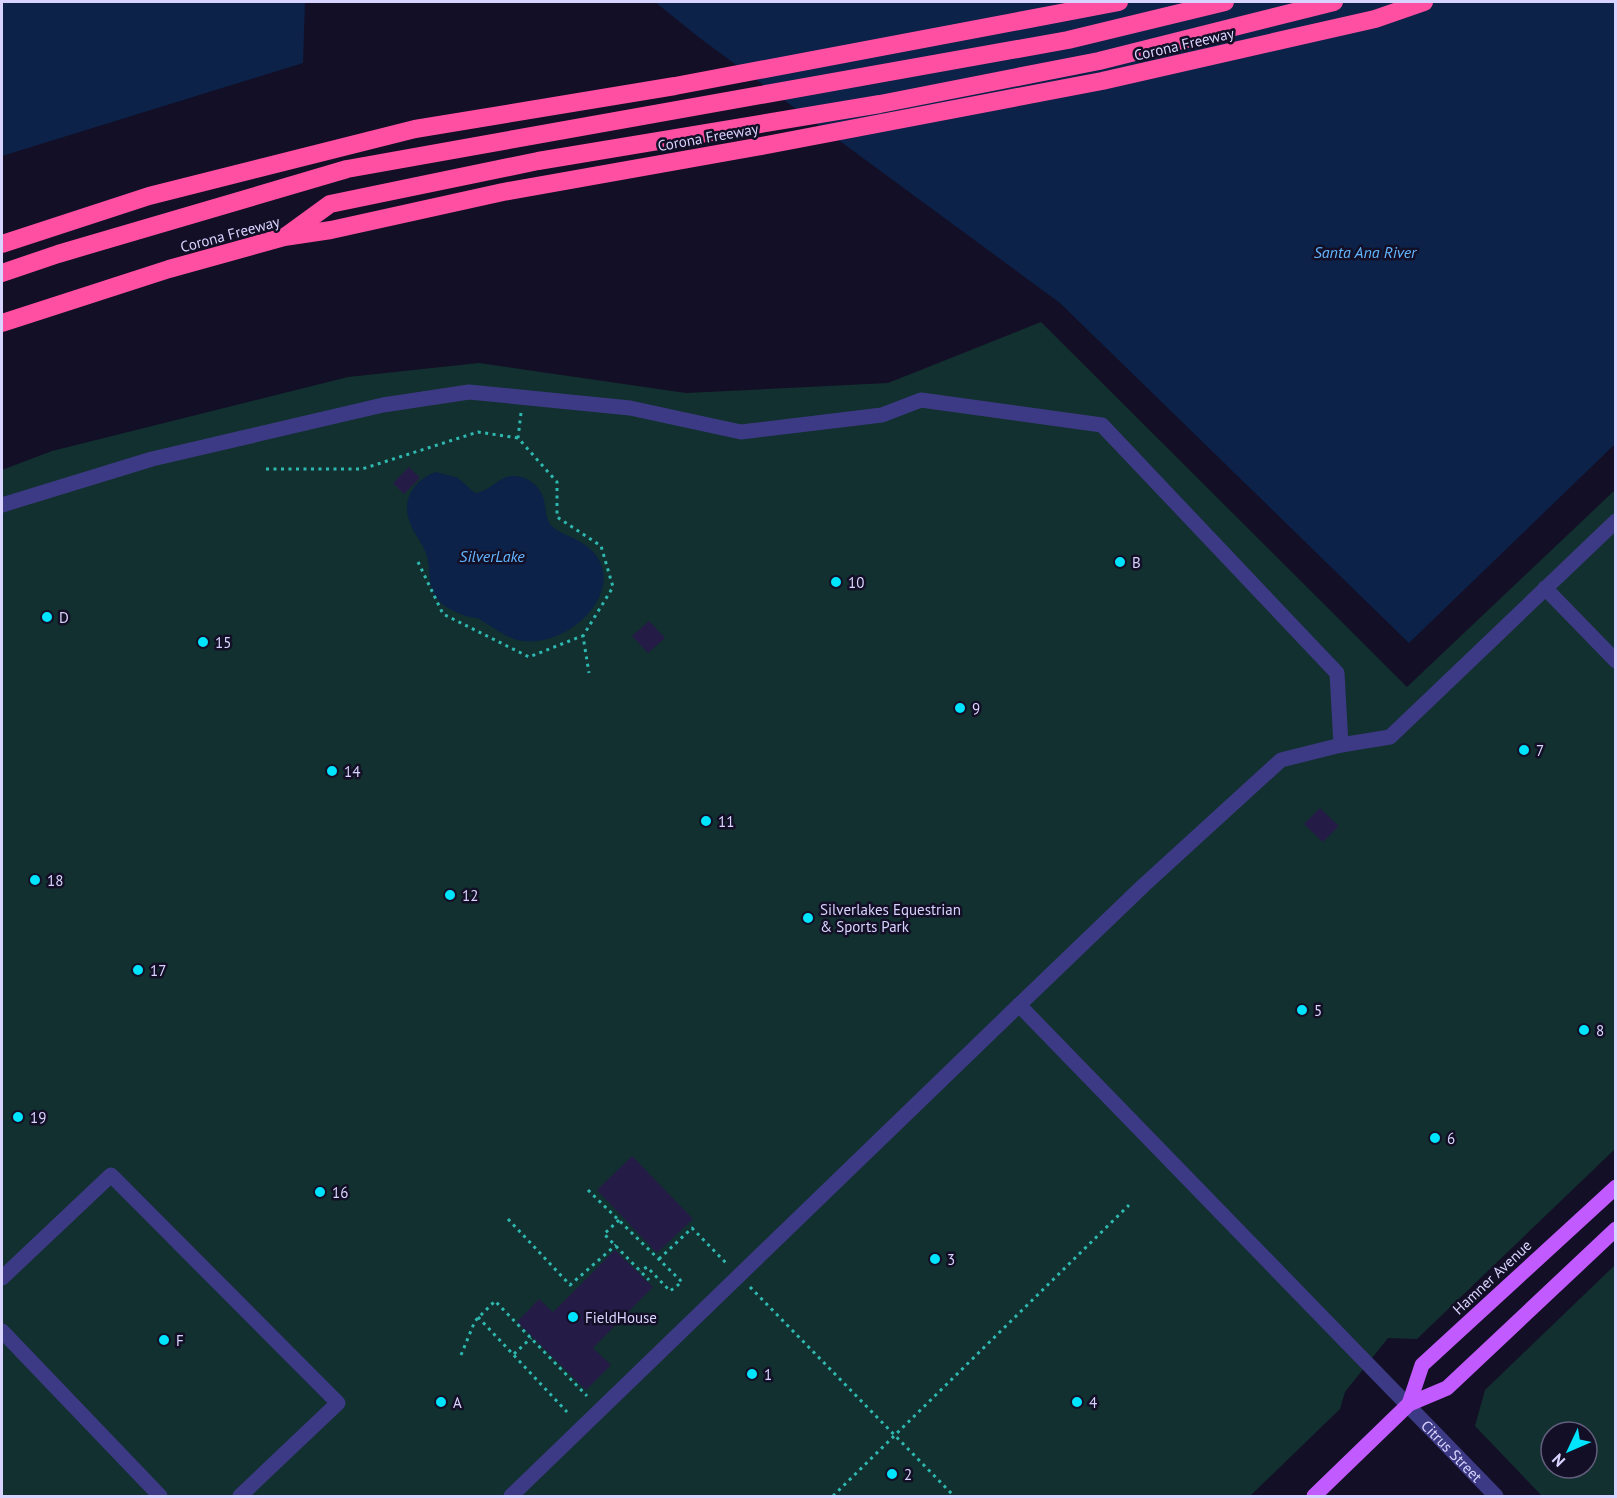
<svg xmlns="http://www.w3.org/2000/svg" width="1617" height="1498" font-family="'PT Sans',sans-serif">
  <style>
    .green { fill: #12302f; fill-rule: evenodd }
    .water { fill: #0c2248 }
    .building { fill: #241b47 }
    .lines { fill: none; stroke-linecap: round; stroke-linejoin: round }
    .path { stroke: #2fb8b0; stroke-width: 3; stroke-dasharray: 3 4.5; stroke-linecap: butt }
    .minor { stroke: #3d3a85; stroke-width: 15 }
    .major { stroke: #c25bff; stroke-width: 15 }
    .highway { stroke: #ff4fa3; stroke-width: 18 }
    .poi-dot { fill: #00e5ff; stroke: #130f26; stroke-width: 2 }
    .labels { text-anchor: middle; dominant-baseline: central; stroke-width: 5; stroke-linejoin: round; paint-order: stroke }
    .street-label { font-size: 15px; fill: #d9d4ff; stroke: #130f26 }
    .poi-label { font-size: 15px; fill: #d9d4ff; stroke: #130f26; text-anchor: start }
    .water-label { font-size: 16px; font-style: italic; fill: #62b6ff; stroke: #130f26 }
  </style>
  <rect width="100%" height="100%" fill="#130f26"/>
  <!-- green -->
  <g class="green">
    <path d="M1041 322 1407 687 1615 490V1149L1417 1339 1388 1338 1345 1392 1340 1409 1250 1496H2V470L52 451 348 377 479 363 686 393 888 383Z"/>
    <path d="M1615 1265V1496H1542L1475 1426 1485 1390ZM1551 1432H1587V1468H1551Z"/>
  </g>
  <!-- water -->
  <g class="water">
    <path d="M2 2H305L303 63 2 156Z"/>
    <path d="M655 2H1615V444L1409 643 1060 303 701 39Z"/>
    <path d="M436 472 458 478 475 493C489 492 498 477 512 476 525 475 539 484 543 497 546 505 545 516 550 524 555 531 569 536 577 540 641 574 577 648 523 641 507 639 493 627 479 619 475 617 470 618 466 616 455 612 442 607 436 597 427 585 431 566 426 553 422 543 415 535 411 525 400 502 413 480 436 472Z"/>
  </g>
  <!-- building -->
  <g class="building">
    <path d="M409 467 420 478 404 494 393 483Z"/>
    <path d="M649 621 665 638 648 653 632 636Z"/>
    <path d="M1320 808 1339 826 1323 842 1304 824Z"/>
    <path d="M632 1156 693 1219 657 1253 597 1190Z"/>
    <path d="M615 1250 653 1287 593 1348 611 1365 586 1390 517 1322 539 1299 553 1312Z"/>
  </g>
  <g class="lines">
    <!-- path -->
    <g class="path">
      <path d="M521 413 518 438 557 482V517L601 546 613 587 583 636 589 673"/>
      <path d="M266 469H362L478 432 518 438"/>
      <path d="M418 562 443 614 529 657 582 636"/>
      <path d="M588 1190 682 1282 670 1291 647 1267 640 1271"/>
      <path d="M508 1219 570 1285 616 1245"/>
      <path d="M619 1220 604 1234 649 1280"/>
      <path d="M659 1259 692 1228 728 1265"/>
      <path d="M750 1287 954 1496"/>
      <path d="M478 1317 567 1412"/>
      <path d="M514 1354 531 1338"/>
      <path d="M461 1355 475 1321 495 1301 587 1396"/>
      <path d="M833 1496 1129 1205"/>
    </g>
    <!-- minor -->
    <g class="minor">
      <path d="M2 505 152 459 383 405 469 392 630 408 741 432 882 415 921 400 1102 425 1337 673 1341 745 1281 760 1144 885 1019 1005"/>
      <path d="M1545 588 1616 661"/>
      <path d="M1341 745 1390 737 1616 521"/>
      <path d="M2 1278 111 1175 338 1403 240 1496"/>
      <path d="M2 1331 160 1496"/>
      <path id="s1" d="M511 1496 1019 1005 1496 1496"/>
    </g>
    <!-- major -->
    <g class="major">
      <path d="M1409 1404 1422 1365 1616 1187"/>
      <path d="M1314 1496 1409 1404 1447 1388 1616 1229"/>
    </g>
    <!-- highway -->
    <g class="highway">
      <path d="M286 236 330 204 538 161 880 104 1099 61 1334 2"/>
      <path d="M2 244 149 196 415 129 675 86 1119 2"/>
      <path d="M2 273 58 254 347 169 1068 40 1225 2"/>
      <path d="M2 323 169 269 284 237 331 230 503 192 756 147 1102 81 1375 19 1424 2"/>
    </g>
  </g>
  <!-- markers -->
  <g class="poi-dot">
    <circle cx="1120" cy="562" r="6"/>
    <circle cx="836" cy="582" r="6"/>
    <circle cx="47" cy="617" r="6"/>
    <circle cx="203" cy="642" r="6"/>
    <circle cx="960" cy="708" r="6"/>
    <circle cx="1524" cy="750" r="6"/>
    <circle cx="332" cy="771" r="6"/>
    <circle cx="706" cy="821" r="6"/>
    <circle cx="35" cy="880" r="6"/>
    <circle cx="450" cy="895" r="6"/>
    <circle cx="808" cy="918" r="6"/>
    <circle cx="138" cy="970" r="6"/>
    <circle cx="1302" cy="1010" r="6"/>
    <circle cx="1584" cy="1030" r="6"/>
    <circle cx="18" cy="1117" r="6"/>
    <circle cx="1435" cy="1138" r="6"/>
    <circle cx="320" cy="1192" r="6"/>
    <circle cx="935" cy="1259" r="6"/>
    <circle cx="573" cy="1317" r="6"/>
    <circle cx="164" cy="1340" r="6"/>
    <circle cx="752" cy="1374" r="6"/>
    <circle cx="441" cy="1402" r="6"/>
    <circle cx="1077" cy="1402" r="6"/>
    <circle cx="892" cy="1474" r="6"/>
  </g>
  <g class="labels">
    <!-- street labels -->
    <g class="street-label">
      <text transform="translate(1184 44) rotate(-13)">Corona Freeway</text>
      <text transform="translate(708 137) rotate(-10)">Corona Freeway</text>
      <text transform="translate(230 234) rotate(-15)">Corona Freeway</text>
      <text transform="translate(1492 1277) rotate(-43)">Hamner Avenue</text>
      <text stroke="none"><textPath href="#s1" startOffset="1328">Citrus Street</textPath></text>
    </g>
    <!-- poi labels -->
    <g class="poi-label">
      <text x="1132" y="562">B</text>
      <text x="848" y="582">10</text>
      <text x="59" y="617">D</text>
      <text x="215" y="642">15</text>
      <text x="972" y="708">9</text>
      <text x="1536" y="750">7</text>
      <text x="344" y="771">14</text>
      <text x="718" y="821">11</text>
      <text x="47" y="880">18</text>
      <text x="462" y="895">12</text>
      <text x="820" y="909">Silverlakes Equestrian<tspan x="820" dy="17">&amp; Sports Park</tspan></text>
      <text x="150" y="970">17</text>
      <text x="1314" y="1010">5</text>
      <text x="1596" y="1030">8</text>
      <text x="30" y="1117">19</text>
      <text x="1447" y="1138">6</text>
      <text x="332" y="1192">16</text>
      <text x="947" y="1259">3</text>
      <text x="585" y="1317">FieldHouse</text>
      <text x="176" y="1340">F</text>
      <text x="764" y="1374">1</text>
      <text x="453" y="1402">A</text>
      <text x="1089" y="1402">4</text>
      <text x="904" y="1474">2</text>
    </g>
    <!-- water labels -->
    <g class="water-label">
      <text x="1365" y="252">Santa Ana River</text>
      <text x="492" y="556">SilverLake</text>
    </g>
  </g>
  <!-- border -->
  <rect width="1617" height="1498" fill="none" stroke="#d9d4ff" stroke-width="6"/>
  <!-- north arrow -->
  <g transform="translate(1569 1450) rotate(226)"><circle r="28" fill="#130f26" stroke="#625e7d" stroke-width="1.5"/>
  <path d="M0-4.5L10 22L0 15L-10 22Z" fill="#00e5ff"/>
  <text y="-9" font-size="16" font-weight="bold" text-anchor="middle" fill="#d9d4ff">N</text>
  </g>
</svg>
